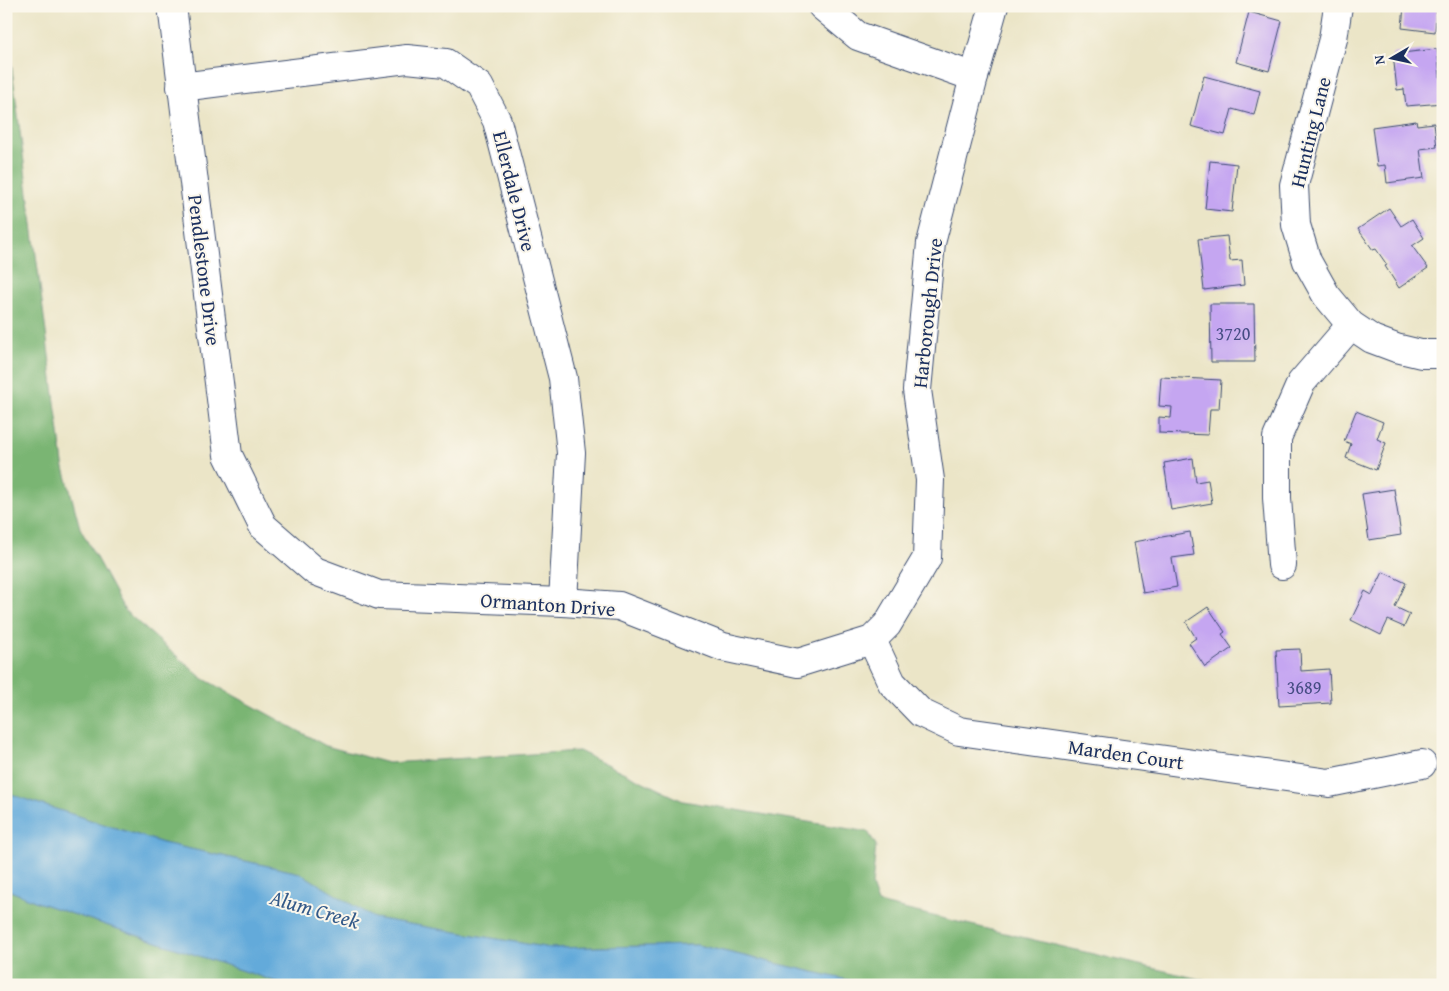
<svg xmlns="http://www.w3.org/2000/svg" width="1449" height="991" font-family="'Gentium Book Plus',serif">
  <style>
    .forest { fill: #7ab573; stroke: #4a7268 }
    .water { fill: #63aada; stroke: #3f6c9c }
    .building { fill: #c5a6f1 }
    .lines { fill: none; stroke-linecap: round; stroke-linejoin: round }
    .minor-casing { stroke: #3a4a6e; stroke-width: 30 }
    .minor { stroke: #fff; stroke-width: 28 }
    .labels { text-anchor: middle; dominant-baseline: central; stroke-width: 4; stroke-linejoin: round; paint-order: stroke }
    .number-label { font-size: 18px; fill: #464d83 }
    .street-label { font-size: 20px; fill: #1b2f5e; stroke: #fbf7ec }
    .water-label { font-size: 21px; font-style: italic; fill: #345a89; stroke: #fbf7ec }
  </style>
  <rect width="100%" height="100%" fill="#fbf7ec"/>
  <filter id="ink" filterUnits="userSpaceOnUse"><feTurbulence type="fractalNoise" baseFrequency=".02" numOctaves="2"/><feDisplacementMap in="SourceGraphic" scale="10" xChannelSelector="R" yChannelSelector="G"/><feConvolveMatrix kernelMatrix="1 2 1 2 8 2 1 2 1" color-interpolation-filters="sRGB"/></filter>
  <filter id="wash" filterUnits="userSpaceOnUse"><feTurbulence type="fractalNoise" baseFrequency=".0096" numOctaves="4" result="noise"/><feDisplacementMap in="SourceGraphic" scale="20" xChannelSelector="R" yChannelSelector="G"/><feGaussianBlur stdDeviation="1.12" result="paint"/><feColorMatrix in="noise" values="0 0 0 0 0 0 0 0 0 0 0 0 0 0 0 0 0 1.4 0 .05"/><feComposite in="paint" operator="in"/></filter>
  <g filter="url(#wash)">
    <rect width="100%" height="100%" fill="#ebe5c7"/>
    <!-- forest -->
    <g class="forest">
      <path d="M6 23 63 464 80 528 125 611 202 678 326 746 388 763 579 751 683 801 868 832 876 845 872 886 878 903 1224 985H869L697 945 550 948 373 918 300 873 163 843 30 801 6 792V627L8 623 6 616Z"/>
      <path d="M6 889 37 902 286 985H6Z"/>
    </g>
    <!-- water -->
    <path class="water" d="M6 792 30 801 163 843 300 873 374 918 550 948 697 945 869 985H286L37 902 6 889Z"/>
    <g id="blocks">
      <!-- building -->
      <g class="building">
        <path d="M1404 6H1437L1435 32 1402 28Z"/>
        <path d="M1249 12 1282 21 1269 71 1236 62Z"/>
        <path d="M1437 49 1443 103 1406 106 1404 89 1397 90 1393 54Z"/>
        <path d="M1204 76 1260 91 1254 115 1232 109 1225 135 1191 126Z"/>
        <path d="M1416 121 1417 125 1434 123 1437 147 1420 149 1424 178 1387 183 1385 165 1377 166 1372 127Z"/>
        <path d="M1210 161 1237 164 1232 212 1205 209Z"/>
        <path d="M1389 208 1401 226 1412 219 1424 238 1412 246 1428 268 1399 288 1385 266 1387 265 1376 249 1373 250 1358 229Z"/>
        <path d="M1227 236 1230 261 1242 260 1244 285 1204 290 1198 239Z"/>
        <path d="M1210 304H1254L1255 362H1211Z"/>
        <path d="M1161 377 1221 380 1219 409H1210L1208 435 1159 433V417L1171 418 1172 407 1159 406Z"/>
        <path d="M1356 411 1383 422 1377 439 1386 443 1376 470 1346 458 1351 444 1344 441Z"/>
        <path d="M1193 458 1196 482 1208 480 1212 503 1171 510 1164 463Z"/>
        <path d="M1394 489 1401 535 1369 540 1362 494Z"/>
        <path d="M1190 532 1194 555 1172 558 1177 587 1143 593 1134 542Z"/>
        <path d="M1383 572 1406 583 1395 607 1410 614 1404 627 1388 620 1381 635 1351 620 1365 591 1372 595Z"/>
        <path d="M1208 607 1225 632 1222 634 1232 648 1205 667 1189 643 1196 638 1186 622Z"/>
        <path d="M1300 649 1301 671 1329 669 1331 703 1279 706 1276 650Z"/>
      </g>
    </g>
  </g>
  <g filter="url(#ink)">
    <use href="#blocks" fill-opacity="0" stroke="#3a4a6e" stroke-width="1"/>
    <g class="lines">
      <!-- minor casing -->
      <g class="minor-casing">
        <g id="minor">
          <path d="M172 6 228 455 263 526 315 571 379 595 563 602 619 606 723 647 798 663 872 640 887 625 927 558 930 480 917 390 931 243 974 77 994 6"/>
          <path d="M822 6 858 36 974 77"/>
          <path d="M1338 6 1333 39 1294 185 1296 225 1307 261 1326 295 1351 325 1372 339 1396 348 1421 354H1443"/>
          <path d="M181 87 407 59 446 63 479 86 497 121 563 378 571 453 563 602"/>
          <path d="M1282 565 1277 498V438L1301 383 1351 325"/>
          <path d="M872 640 892 683 921 713 959 731 1329 783 1422 764"/>
        </g>
      </g>
      <!-- minor -->
      <use href="#minor" class="minor"/>
    </g>
  </g>
  <g class="labels">
    <!-- number labels -->
    <g class="number-label">
      <text x="1233" y="333">3720</text>
      <text x="1304" y="687">3689</text>
    </g>
    <!-- street labels -->
    <g class="street-label">
      <text transform="translate(1310 132) rotate(-76)">Hunting Lane</text>
      <text transform="translate(515 191) rotate(76)">Ellerdale Drive</text>
      <text transform="translate(205 270) rotate(83)">Pendlestone Drive</text>
      <text transform="translate(927 313) rotate(-84)">Harborough Drive</text>
      <text transform="translate(548 604) rotate(4)">Ormanton Drive</text>
      <text transform="translate(1126 754) rotate(8)">Marden Court</text>
    </g>
    <!-- water labels -->
    <g class="water-label">
      <text transform="translate(315 909) rotate(16)">Alum Creek</text>
    </g>
  </g>
  <!-- margin -->
  <rect width="1449" height="991" fill="none" stroke="#fbf7ec" stroke-width="25"/>
  <!-- north arrow -->
  <g transform="translate(1392 58) rotate(261)" stroke="#fbf7ec" stroke-width="4" paint-order="stroke">
  <path d="M0-4L9 19L0 12L-9 19Z" fill="#1b2f5e"/>
  <text y="-8" font-size="14" font-weight="bold" text-anchor="middle" fill="#1b2f5e">N</text>
  </g>
</svg>
